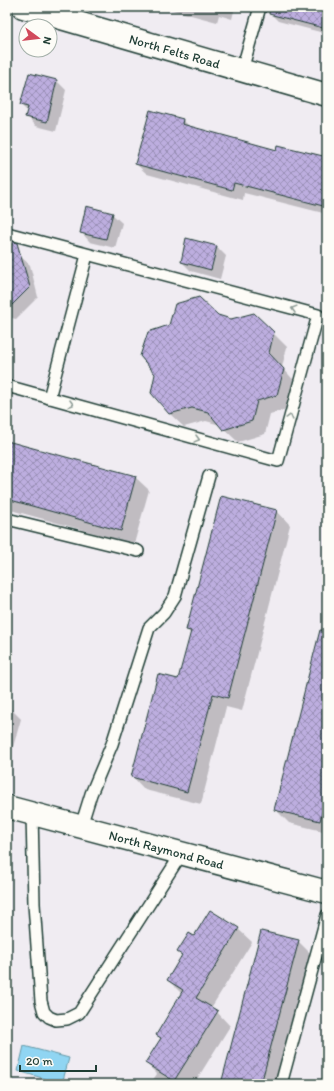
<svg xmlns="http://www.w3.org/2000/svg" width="334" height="1091" font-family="Itim,sans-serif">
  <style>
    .water { fill: #90d5f2; stroke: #6398a6 }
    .shadow { fill: #0003 }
    .building { fill: url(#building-cross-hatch); stroke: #1f3d34 }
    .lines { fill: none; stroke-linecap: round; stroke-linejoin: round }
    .lane-casing { stroke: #1f3d34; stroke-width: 14 }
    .street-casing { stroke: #1f3d34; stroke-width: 25 }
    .lane { stroke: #fdfcf7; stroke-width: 11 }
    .street { stroke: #fdfcf7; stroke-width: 22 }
    .oneway { stroke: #8e9c96 }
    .labels { text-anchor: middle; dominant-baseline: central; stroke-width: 3.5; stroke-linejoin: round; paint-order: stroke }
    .street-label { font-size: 13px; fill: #1f3d34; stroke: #fdfcf7 }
  </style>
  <defs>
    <pattern id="building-cross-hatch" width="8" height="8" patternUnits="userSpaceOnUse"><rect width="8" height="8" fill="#bdaedf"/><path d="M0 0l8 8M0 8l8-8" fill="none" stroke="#998fb6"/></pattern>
  </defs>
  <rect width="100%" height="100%" fill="#f0ecf2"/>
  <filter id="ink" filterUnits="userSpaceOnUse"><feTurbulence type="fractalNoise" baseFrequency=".025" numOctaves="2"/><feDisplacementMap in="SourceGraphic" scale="8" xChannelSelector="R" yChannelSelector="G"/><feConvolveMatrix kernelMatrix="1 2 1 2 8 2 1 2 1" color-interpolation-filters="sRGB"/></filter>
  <g filter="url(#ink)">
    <!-- water -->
    <path class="water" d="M24 1046 69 1058 62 1084H45L46 1079 18 1071Z"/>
    <!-- shadow -->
    <g class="shadow">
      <path d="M161 7H235L232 19 219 15 217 22Z"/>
      <path d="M273 7H327V35L322 34 320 32 278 21 271 14Z"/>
      <path d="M29 74 57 81 66 90 56 131 36 126 27 116 28 112 21 105Z"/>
      <path d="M150 111 183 120 191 128 277 151 327 158V214L244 193 243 200 147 174 136 164Z"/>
      <path d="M112 214 122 223 115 248 90 242 81 232Z"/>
      <path d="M217 247 226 256 220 279 191 271 182 262Z"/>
      <path d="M7 253 20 256 30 265 38 297 16 319 7 317Z"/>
      <path d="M254 314 287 347 282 367 297 384 290 408 270 414 265 434 238 442 220 425 206 421 184 427 170 414 152 393 217 316 231 320Z"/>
      <path d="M7 442 135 477 149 490 134 544 7 509Z"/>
      <path d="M222 497 277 511 290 525 242 711 226 707 201 804 145 790 132 776 179 681 191 634 187 630Z"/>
      <path d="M327 606V832L289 823 275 809Z"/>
      <path d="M7 707 11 709 21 719 13 747 7 745Z"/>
      <path d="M238 929 252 942 211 1008 217 1012 230 1026 194 1084H150L157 1074 146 1063 161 1039 157 1035 182 994 168 980 183 956 178 952 194 938Z"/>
      <path d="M298 941 312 955 278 1084H222Z"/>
    </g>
    <!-- building -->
    <g class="building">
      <path d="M270 7H327V29L269 14Z"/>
      <path d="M29 73 57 80 47 122 25 117 28 107 20 105Z"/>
      <path d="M150 110 183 119 182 124 277 150 278 145 327 157V207L234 183 232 190 135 164Z"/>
      <path d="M86 206 113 213 106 239 80 233Z"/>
      <path d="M186 238 217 246 211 270 181 262Z"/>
      <path d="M7 240 17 243 30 287 7 310Z"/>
      <path d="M199 297 218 315 231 319 254 313 274 332 269 353 284 369 277 395 257 401 252 421 223 430 208 412 192 408 169 414 151 393 155 374 140 356 148 332 169 325 175 304Z"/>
      <path d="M7 441 136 476 121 531 7 499Z"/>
      <path d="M221 496 277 510 228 698 213 694 187 792 131 777 158 674 178 679 191 631 186 630Z"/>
      <path d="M320 630 327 631V792L320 821 274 810Z"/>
      <path d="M210 910 239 928 196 998 218 1011 174 1081 145 1063 161 1038 156 1035 183 990 167 980 182 955 177 952 189 933 194 936Z"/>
      <path d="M261 931 299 940 261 1084H221Z"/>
    </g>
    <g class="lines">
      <!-- lane casing -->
      <g class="lane-casing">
        <g id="lane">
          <path d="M242 70 260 7"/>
          <path d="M7 233 318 315 278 461 7 386"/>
          <path d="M49 398 87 255"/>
          <path d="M7 519 138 551"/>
          <path d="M32 813 34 904 41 1001 44 1012 49 1017 56 1020 67 1019 79 1013 182 853"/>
          <path d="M81 826 91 794 112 744 149 628 164 613 175 596 209 476"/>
          <path d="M281 1084 327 915"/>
        </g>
      </g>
      <!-- street casing -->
      <g class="street-casing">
        <g id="street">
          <path id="s1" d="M23 7 327 95"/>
          <path id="s2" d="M7 807 327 892"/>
        </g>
      </g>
      <!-- lane -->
      <use href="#lane" class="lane"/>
      <!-- street -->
      <use href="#street" class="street"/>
    </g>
    <!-- one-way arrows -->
    <defs><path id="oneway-chevron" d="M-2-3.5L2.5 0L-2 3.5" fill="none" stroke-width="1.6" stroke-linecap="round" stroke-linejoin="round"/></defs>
    <g class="oneway">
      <use href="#oneway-chevron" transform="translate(294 309) rotate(-165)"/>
      <use href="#oneway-chevron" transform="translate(71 404) rotate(15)"/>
      <use href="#oneway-chevron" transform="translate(290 417) rotate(-75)"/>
      <use href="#oneway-chevron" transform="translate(197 439) rotate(15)"/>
    </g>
  </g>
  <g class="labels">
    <!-- street labels -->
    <g class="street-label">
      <text stroke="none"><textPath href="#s1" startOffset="158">North Felts Road</textPath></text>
      <text stroke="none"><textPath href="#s2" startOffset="165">North Raymond Road</textPath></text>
    </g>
  </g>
  <!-- margin -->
  <rect width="334" height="1091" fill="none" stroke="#fdfcf7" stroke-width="24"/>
  <rect x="12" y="12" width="310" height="1067" fill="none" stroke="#1f3d34" stroke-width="1.5" filter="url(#ink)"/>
  <!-- north arrow -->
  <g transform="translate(38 38) rotate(105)"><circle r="19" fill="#fdfcf7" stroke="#a4b0a9"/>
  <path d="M0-3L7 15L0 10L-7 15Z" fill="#d1495b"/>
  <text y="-6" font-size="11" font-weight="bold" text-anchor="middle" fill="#1f3d34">N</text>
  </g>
  <!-- scale -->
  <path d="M20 1065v6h76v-6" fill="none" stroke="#1f3d34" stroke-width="2"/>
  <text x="26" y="1065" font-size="12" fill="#1f3d34" stroke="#fdfcf7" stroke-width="3" paint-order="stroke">20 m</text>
</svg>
